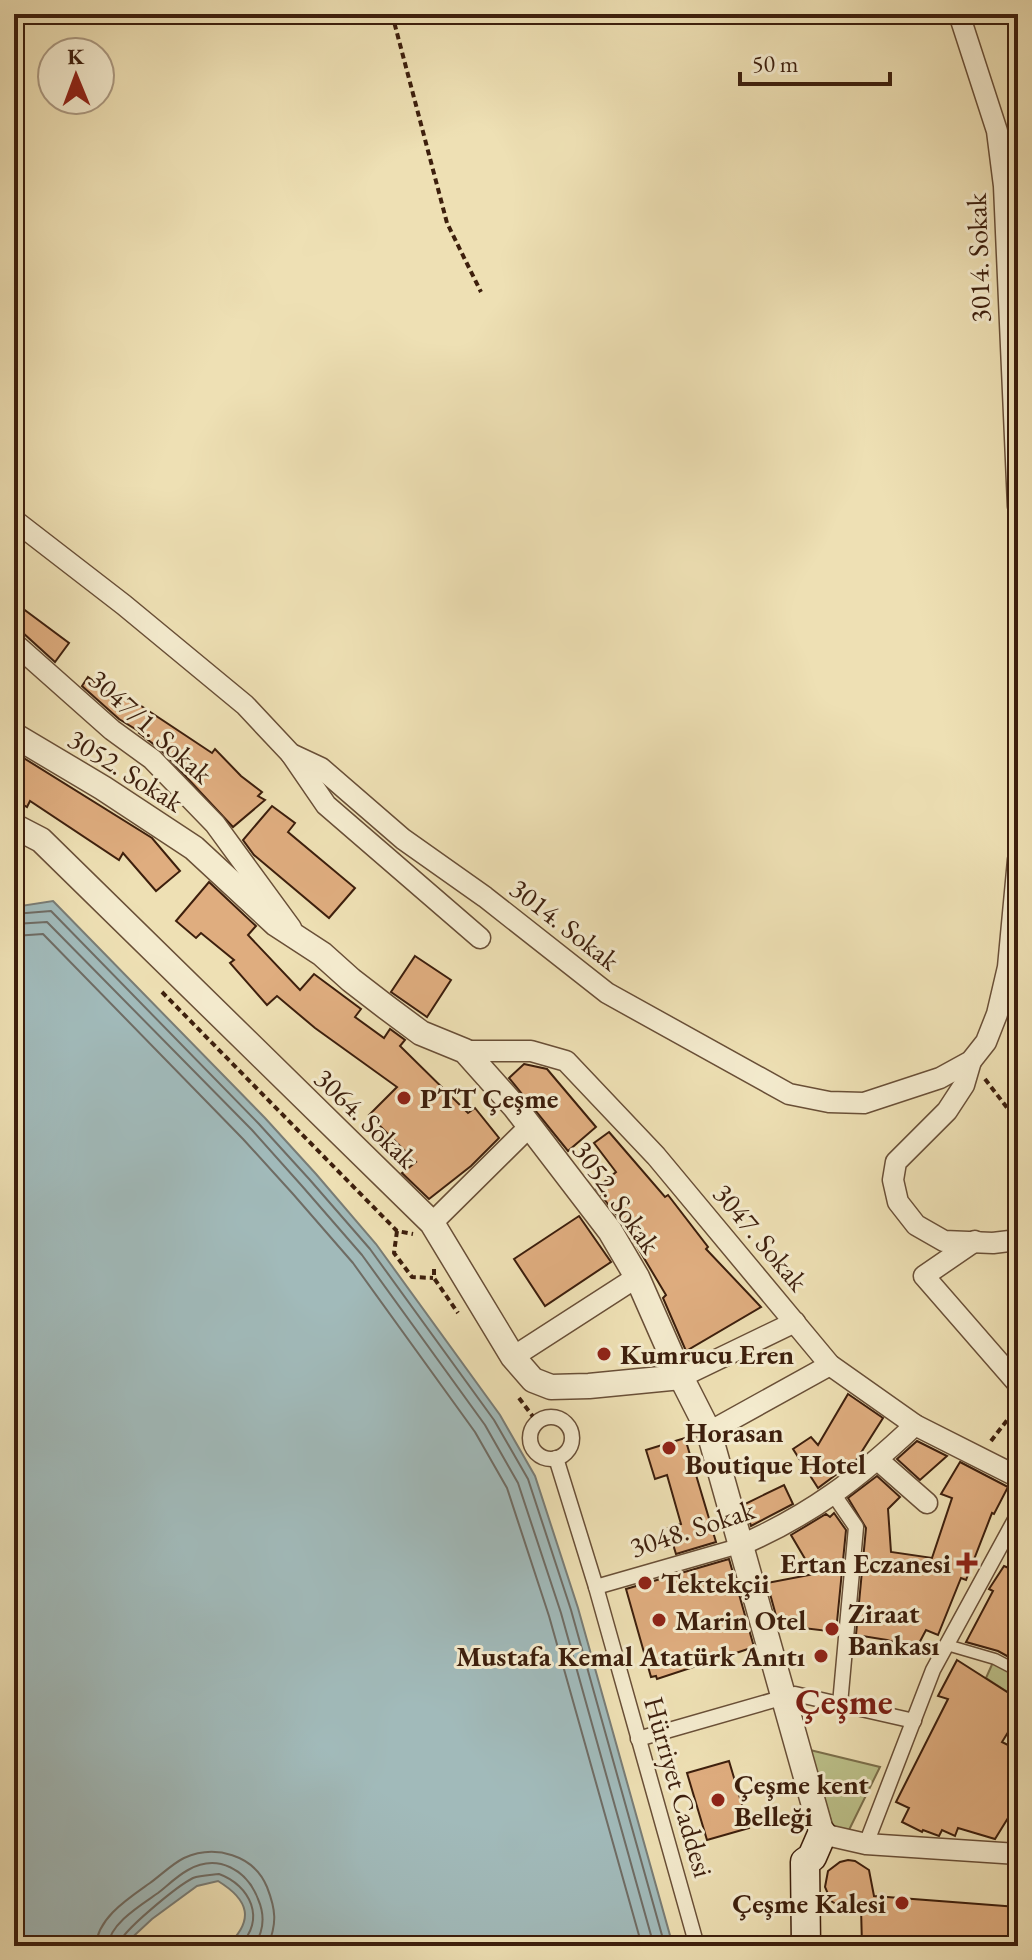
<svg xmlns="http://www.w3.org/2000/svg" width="1032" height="1960" font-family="'EB Garamond',serif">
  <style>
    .green { fill: #bcc18a; stroke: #7c704c; stroke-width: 2 }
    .water { fill: #a1baba; stroke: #797c75; stroke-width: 2 }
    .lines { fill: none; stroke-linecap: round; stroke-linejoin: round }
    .shore { stroke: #6f6c64; stroke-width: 2 }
    .building { fill: #dfad7f; stroke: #3d1f0d; stroke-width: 2 }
    .service-casing { stroke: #694f37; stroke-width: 13 }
    .pedestrian-casing { stroke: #694f37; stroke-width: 17 }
    .minor-casing { stroke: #694f37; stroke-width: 23 }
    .tertiary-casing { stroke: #694f37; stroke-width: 27 }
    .secondary-casing { stroke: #3d1f0d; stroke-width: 31 }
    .path { stroke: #3d1f0d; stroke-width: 4; stroke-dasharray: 6 4; stroke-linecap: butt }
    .service { stroke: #f4ebce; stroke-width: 10 }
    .pedestrian { stroke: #f4ebce; stroke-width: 14 }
    .minor { stroke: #f4ebce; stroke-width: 20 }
    .tertiary { stroke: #f4ebce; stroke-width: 24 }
    .secondary { stroke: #f4ebce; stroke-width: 28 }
    .poi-dot { fill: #8f2418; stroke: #f4ebce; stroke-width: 3 }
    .labels { text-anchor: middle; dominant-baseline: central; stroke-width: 6; stroke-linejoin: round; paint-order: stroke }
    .street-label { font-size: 28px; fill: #3d1f0d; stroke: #f4ebce }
    .poi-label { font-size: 28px; font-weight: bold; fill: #3d1f0d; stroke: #f4ebce; text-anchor: start }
    .district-label { font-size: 36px; font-weight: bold; fill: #7a1f14; stroke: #f4ebce }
  </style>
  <rect width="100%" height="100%" fill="#eee0b4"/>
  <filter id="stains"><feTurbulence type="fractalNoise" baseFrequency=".0025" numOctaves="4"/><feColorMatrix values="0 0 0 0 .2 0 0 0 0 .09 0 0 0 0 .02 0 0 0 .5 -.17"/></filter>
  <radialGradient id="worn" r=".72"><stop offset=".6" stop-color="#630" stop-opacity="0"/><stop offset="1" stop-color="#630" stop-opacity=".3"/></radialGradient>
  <!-- green -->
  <g class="green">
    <path d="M994 1660 1018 1677V1699L986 1678Z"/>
    <path d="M810 1750 880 1767 847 1834 834 1831Z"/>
  </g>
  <!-- water -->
  <path class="water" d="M53 901 265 1118 316 1174 376 1244 500 1415 535 1476 578 1608 673 1946H227C255 1920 249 1900 218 1881L197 1886 152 1919 123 1946H14V907Z"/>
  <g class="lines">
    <!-- shore -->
    <g class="shore">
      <path d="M14 914 51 911 259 1124 310 1180 370 1249 494 1420 528 1479 571 1610 665 1946"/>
      <path d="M14 924 47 922 252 1130 302 1186 362 1255 485 1425 518 1483 561 1613 654 1946"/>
      <path d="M14 936 43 934 243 1139 293 1194 353 1263 475 1432 507 1488 549 1616 642 1946"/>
      <path d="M96 1946C97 1918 129 1898 150 1883 161 1875 172 1864 184 1858 215 1844 254 1855 267 1887 276 1910 277 1923 268 1946"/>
      <path d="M108 1946C109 1924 141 1905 158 1893 167 1886 177 1876 188 1870 218 1853 247 1870 258 1899 265 1915 264 1931 254 1946"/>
      <path d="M118 1946C120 1932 179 1885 193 1878 200 1875 211 1875 219 1874 250 1885 267 1920 239 1946"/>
    </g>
  </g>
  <!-- building -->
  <g class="building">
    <path d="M14 602 69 643 55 662 23 633 14 630Z"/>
    <path d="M88 677 120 700 123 694 212 753 215 749 241 776 262 792 258 796 265 800 233 827 161 750 139 733 140 732 119 719 82 686Z"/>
    <path d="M14 752 152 838 180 871 156 891 123 853 119 860 30 801 27 807 14 799Z"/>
    <path d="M272 806 295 823 288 832 355 888 329 918 254 855 243 840Z"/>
    <path d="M209 882 256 926 248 935 300 990 314 974 361 1009 355 1017 384 1038 390 1029 405 1040 400 1046 468 1113 475 1108 499 1138 471 1166 429 1199 402 1173 416 1162 369 1115 397 1087 315 1028 277 996 267 1005 230 963 234 960 201 933 196 938 176 921Z"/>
    <path d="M415 956 451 980 427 1017 391 992Z"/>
    <path d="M524 1064 547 1069 596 1127 568 1151 509 1078Z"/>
    <path d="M609 1132 665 1197 668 1195 708 1247 706 1249 761 1307 686 1351 663 1298 666 1295 623 1223 596 1189 616 1172 594 1143Z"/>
    <path d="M579 1216 611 1262 545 1306 514 1259Z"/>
    <path d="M848 1394 883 1418 857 1459 818 1488 793 1449 811 1437 818 1445Z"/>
    <path d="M685 1438 716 1542 676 1554 668 1528 681 1524 667 1475 655 1479 646 1450Z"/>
    <path d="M917 1441 947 1456 920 1480 897 1459Z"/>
    <path d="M960 1462 1008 1487 994 1514 992 1513 966 1580 961 1578 938 1635 926 1630 916 1649 887 1640 856 1635 866 1528 848 1498 877 1476 900 1497 888 1509 891 1552 932 1558 952 1498 941 1494Z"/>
    <path d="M784 1485 793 1504 751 1526 745 1504Z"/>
    <path d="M834 1513 846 1530 836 1632 795 1627 780 1630 767 1583 814 1574 791 1535 826 1514 830 1517Z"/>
    <path d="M729 1559 754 1647 657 1679 656 1676 651 1677 626 1589Z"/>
    <path d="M1004 1566 1018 1572V1662L998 1651 966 1642 993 1591 989 1589Z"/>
    <path d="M957 1660 1018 1699V1716L1002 1742 1018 1750V1823L1008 1818 995 1839 958 1828 955 1836 942 1830 939 1836 923 1830 922 1832 902 1822 909 1808 896 1802 948 1699 938 1696Z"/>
    <path d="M729 1761 749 1828 707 1840 687 1773Z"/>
    <path d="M848 1860 855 1861 869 1870 874 1896 1018 1907V1946L931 1943V1946H862L861 1907 838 1905 831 1901 825 1887 828 1871 840 1862Z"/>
  </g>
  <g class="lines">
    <!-- service casing -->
    <g class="service-casing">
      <path id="service" d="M947 1645 995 1659 1018 1671"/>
    </g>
    <!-- pedestrian casing -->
    <g class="pedestrian-casing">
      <g id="pedestrian">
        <circle cx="551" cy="1438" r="21"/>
        <path d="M556 1458 596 1587 697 1946"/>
        <path d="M834 1495 856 1527 840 1704"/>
        <path d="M596 1587 739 1546"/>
        <path d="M638 1739 795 1694 914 1721"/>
        <path d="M866 1844 933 1670 1018 1514"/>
      </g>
    </g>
    <!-- minor casing -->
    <g class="minor-casing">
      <g id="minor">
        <path d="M959 14 997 131 1004 186 1018 506"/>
        <path d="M14 520 124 605 245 705 291 754 321 768 403 839 485 897 607 993 789 1094 829 1102 864 1103 940 1078 971 1061 986 1042 997 1014 1008 967 1018 860"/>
        <path d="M14 643 112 730 152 759 215 824 291 928"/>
        <path d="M291 754 326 805 480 938"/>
        <path d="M465 1051H531L566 1061 656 1156 830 1365 915 1425 1018 1477"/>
        <path d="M971 1061 964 1085 947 1111 896 1162 893 1180 898 1202 916 1225 944 1241 993 1243 1018 1240"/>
        <path d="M432 1223 529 1127"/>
        <path d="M975 1241 924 1276 1018 1384"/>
        <path d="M513 1357 637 1277"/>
        <path d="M681 1377 795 1322"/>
        <path d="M709 1432 830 1365"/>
        <path d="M878 1460 927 1503"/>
        <path d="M739 1546C811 1515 859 1478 915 1425"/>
        <path d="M822 1834 866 1844 1018 1854"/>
      </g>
    </g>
    <!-- tertiary casing -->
    <g class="tertiary-casing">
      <g id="tertiary">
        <path d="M14 735 103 788 194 848 276 924 322 954 351 980 386 1007 421 1033 465 1051 515 1107 610 1231 637 1277 681 1377 709 1432 822 1834"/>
        <path d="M14 826 41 840 432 1223 513 1357 533 1380 551 1387 589 1386 681 1377"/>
      </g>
    </g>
    <!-- secondary casing -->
    <g class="secondary-casing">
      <path id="secondary" d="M806 1946 805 1862 812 1857 822 1834"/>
    </g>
    <!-- path -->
    <g class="path">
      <path d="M392 14 447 223 481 292"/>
      <path d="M162 992 397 1231 413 1234"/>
      <path d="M985 1079 1018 1122"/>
      <path d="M397 1231 394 1253 412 1277 433 1278"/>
      <path d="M434 1269V1278L458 1313"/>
      <path d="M1013 1274 1018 1279"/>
      <path d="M519 1398 537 1422"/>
      <path d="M991 1441 1018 1406"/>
    </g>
    <!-- service -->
    <use href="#service" class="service"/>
    <!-- pedestrian -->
    <use href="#pedestrian" class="pedestrian"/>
    <!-- minor -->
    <use href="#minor" class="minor"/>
    <!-- tertiary -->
    <use href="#tertiary" class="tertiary"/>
    <!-- secondary -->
    <use href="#secondary" class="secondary"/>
  </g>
  <!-- markers -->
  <g class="poi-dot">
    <circle cx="404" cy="1098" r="8"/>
    <circle cx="604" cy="1354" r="8"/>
    <circle cx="669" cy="1448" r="8"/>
    <path d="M963 1551h8v8h8v8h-8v8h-8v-8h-8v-8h8z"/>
    <circle cx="645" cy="1583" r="8"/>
    <circle cx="659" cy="1620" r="8"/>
    <circle cx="832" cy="1629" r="8"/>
    <circle cx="821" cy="1656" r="8"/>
    <circle cx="718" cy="1800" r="8"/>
    <circle cx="902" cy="1903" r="8"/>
  </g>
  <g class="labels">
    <!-- street labels -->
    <g class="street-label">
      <text transform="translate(978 258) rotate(-92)">3014. Sokak</text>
      <text transform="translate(151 726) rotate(42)">3047/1. Sokak</text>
      <text transform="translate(126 770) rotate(32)">3052. Sokak</text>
      <text transform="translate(565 924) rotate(38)">3014. Sokak</text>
      <text transform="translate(366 1118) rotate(44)">3064. Sokak</text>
      <text transform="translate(617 1197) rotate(55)">3052. Sokak</text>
      <text transform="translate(761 1237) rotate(50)">3047. Sokak</text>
      <text transform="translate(692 1528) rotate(-18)">3048. Sokak</text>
      <text transform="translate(679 1787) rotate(74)">Hürriyet Caddesi</text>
    </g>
    <!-- poi labels -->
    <g class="poi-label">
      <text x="420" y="1098">PTT Çeşme</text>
      <text x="620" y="1354">Kumrucu Eren</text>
      <text x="685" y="1432">Horasan<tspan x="685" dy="32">Boutique Hotel</tspan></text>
      <text x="951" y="1563" text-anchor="end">Ertan Eczanesi</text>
      <text x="661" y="1583">Tektekçii</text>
      <text x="848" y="1613">Ziraat<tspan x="848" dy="32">Bankası</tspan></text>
      <text x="675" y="1620">Marin Otel</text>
      <text x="805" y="1656" text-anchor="end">Mustafa Kemal Atatürk Anıtı</text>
      <text x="734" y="1784">Çeşme kent<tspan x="734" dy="32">Belleği</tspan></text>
      <text x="886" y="1903" text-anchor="end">Çeşme Kalesi</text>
    </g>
    <!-- district labels -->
    <g class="district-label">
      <text x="844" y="1701">Çeşme</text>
    </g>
  </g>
  <!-- margin -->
  <rect width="1032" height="1960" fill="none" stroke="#eee0b4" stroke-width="48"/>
  <rect x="16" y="16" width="1000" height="1928" fill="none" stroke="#3d1f0d" stroke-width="4"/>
  <rect x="24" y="24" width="984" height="1912" fill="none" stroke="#3d1f0d" stroke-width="2"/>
  <!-- north arrow -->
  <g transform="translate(76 76) rotate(359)"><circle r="38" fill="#f4ebce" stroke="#ab9981" stroke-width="2"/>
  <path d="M0-6L14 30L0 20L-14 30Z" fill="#8f2418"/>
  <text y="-12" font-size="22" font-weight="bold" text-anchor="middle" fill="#3d1f0d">K</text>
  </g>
  <!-- scale -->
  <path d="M740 72v12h150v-12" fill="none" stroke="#3d1f0d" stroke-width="4"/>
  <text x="752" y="72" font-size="24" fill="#3d1f0d" stroke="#f4ebce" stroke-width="6" paint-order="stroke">50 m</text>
  <rect width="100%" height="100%" filter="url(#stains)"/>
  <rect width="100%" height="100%" fill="url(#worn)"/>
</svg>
